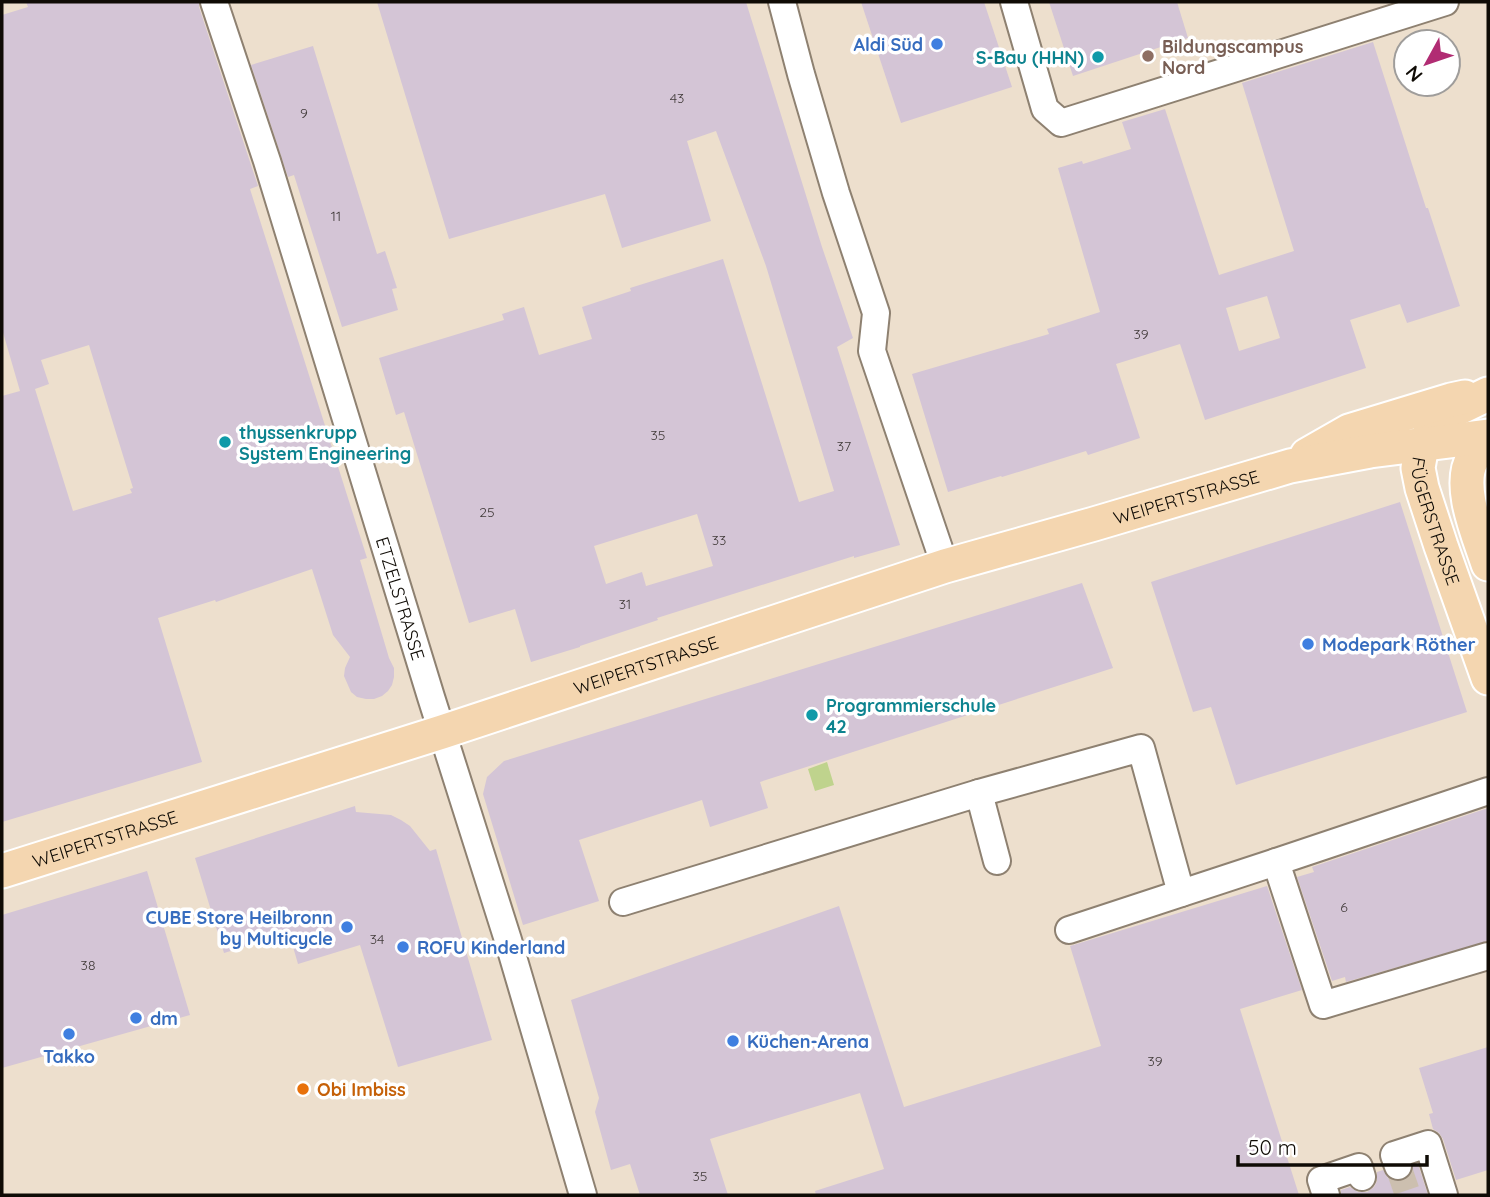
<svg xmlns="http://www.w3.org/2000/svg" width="1490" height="1197" font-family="Quicksand,sans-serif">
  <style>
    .green { fill: #bfd38d }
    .building { fill: #d4c5d6; fill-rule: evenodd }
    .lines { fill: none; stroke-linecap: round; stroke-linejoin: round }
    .minor-tunnel { stroke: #ccbfaf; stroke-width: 26; stroke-dasharray: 26 13; stroke-linecap: butt }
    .minor-casing { stroke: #8e8171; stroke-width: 30 }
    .major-casing { stroke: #fff; stroke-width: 37 }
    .minor { stroke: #fff; stroke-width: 26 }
    .major { stroke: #f4d6b0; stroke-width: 33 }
    .shop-dot { fill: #3f7fe0; stroke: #fff; stroke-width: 2.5 }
    .education-dot { fill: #8d6e63; stroke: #fff; stroke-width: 2.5 }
    .culture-dot { fill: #0f9aa8; stroke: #fff; stroke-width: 2.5 }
    .food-dot { fill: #e8710a; stroke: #fff; stroke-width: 2.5 }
    .labels { text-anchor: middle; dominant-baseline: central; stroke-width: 7; stroke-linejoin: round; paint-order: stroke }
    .number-label { font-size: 14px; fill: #403a39 }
    .shop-label { font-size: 18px; font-weight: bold; fill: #366cbe; stroke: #fff; text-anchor: start }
    .education-label { font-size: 18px; font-weight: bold; fill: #785e54; stroke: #fff; text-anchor: start }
    .culture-label { font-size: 18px; font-weight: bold; fill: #0d838f; stroke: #fff; text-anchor: start }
    .street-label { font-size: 18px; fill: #0f0b05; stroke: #fff }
    .food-label { font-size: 18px; font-weight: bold; fill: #c56008; stroke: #fff; text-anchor: start }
  </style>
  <rect width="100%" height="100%" fill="#eddfcd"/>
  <!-- green -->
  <path class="green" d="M827 762 834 785 815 791 808 769Z"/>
  <!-- building -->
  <g class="building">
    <path d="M26 2H199V7L258 186 250 189 367 558 360 560 389 658 394 668V677L392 685 388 691 382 696 374 699H366L357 697 351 692 344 676 345 668 350 657 333 635 312 569 216 602 215 600 158 618 202 762 2 822V396L20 391 2 329V15L28 7ZM89 345 133 488 130 489 132 493 73 511 35 389 49 384 41 360Z"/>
    <path d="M377 2H746L822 247 853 338 837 347 900 545 854 558V556L749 589 657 618 658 620 580 646V647L531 662 515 609 469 623 404 412 396 415 379 358 504 320 502 314 524 307 539 355 592 339 582 307 631 291 630 288 723 259 799 502 834 491 766 266 716 131 687 141 711 221 622 248 605 194 449 239ZM697 514 713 566 646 586 642 572 606 584 594 546Z"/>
    <path d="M861 2H984L1012 87 901 123Z"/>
    <path d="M1049 2H1177L1188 38 1073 76Z"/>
    <path d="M1373 42 1426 208H1428L1460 306 1407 323 1400 304 1350 320 1366 368 1205 420 1180 344 1116 364 1140 438 1088 455 1086 451 1002 477 1001 476 948 492 912 374 1049 334 1047 329 1100 312 1058 168 1082 161 1083 164 1131 149 1122 122 1165 109 1219 275 1294 251 1242 83ZM1267 296 1280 338 1239 351 1226 308Z"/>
    <path d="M313 46 377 254 385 251 397 288 392 289 398 310 342 327 294 175 288 177 251 65Z"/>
    <path d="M1400 502 1467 712 1236 785 1211 707 1193 712 1151 582Z"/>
    <path d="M1082 583 1113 668 760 782 768 808 710 827 702 800 579 840 599 901 523 925 483 794 487 777 504 761Z"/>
    <path d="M355 806 356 812 391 815 401 820 410 826 430 851 436 849 492 1040 398 1067 360 945 298 964 289 933 224 953 195 858Z"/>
    <path d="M1488 808V941L1346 982 1345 977 1332 981 1297 877 1314 872 1312 867Z"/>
    <path d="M147 871 190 1015 2 1068V915Z"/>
    <path d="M1267 886 1302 990 1240 1009 1299 1195H816L815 1191 884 1169 860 1093 710 1139 728 1195H640L630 1164 611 1170 595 1112 599 1098 571 1000 839 906 904 1107 1101 1046 1070 946Z"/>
    <path d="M1488 1047V1170L1456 1180 1443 1139 1439 1133 1433 1129 1429 1114 1433 1113 1419 1068Z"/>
    <path d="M1418 1164 1428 1195H1341V1190L1350 1187 1358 1192H1367L1374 1187 1377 1181V1172L1383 1170 1388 1178 1396 1182 1404 1180 1410 1176 1413 1165Z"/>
  </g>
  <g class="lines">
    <!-- minor-tunnel -->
    <path class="minor-tunnel" d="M1398 1166 1408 1195"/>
    <!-- minor casing -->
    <g class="minor-casing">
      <g id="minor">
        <path id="s1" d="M214 2 267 161 431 697 508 940 583 1195"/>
        <path d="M782 2 801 74 836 193 876 313 872 351 945 566"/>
        <path d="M1014 2 1045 109 1061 123 1445 2"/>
        <path d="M1488 791 1276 862 1323 1005 1488 956"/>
        <path d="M979 793 1141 748 1181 893"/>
        <path d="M623 902 979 793 997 861"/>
        <path d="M1069 930 1276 862"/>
        <path d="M1398 1166 1394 1155 1428 1144 1444 1195"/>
        <path d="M1326 1195 1321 1180 1359 1167 1362 1177"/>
      </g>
    </g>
    <!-- major casing -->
    <g class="major-casing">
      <g id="major">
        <path id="s2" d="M1488 394 1455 410 1436 426 1422 445 1418 468 1422 488 1441 546 1488 678"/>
        <path d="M1488 442C1483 447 1477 452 1473 458 1456 485 1479 536 1488 564"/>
        <path d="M1307 455 1349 431 1451 400 1465 397"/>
        <path id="s3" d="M2 871 442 732 945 566 1094 524 1290 466 1370 451 1488 436"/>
      </g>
    </g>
    <!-- minor -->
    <use href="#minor" class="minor"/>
    <!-- major -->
    <use href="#major" class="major"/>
  </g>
  <!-- markers -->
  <g class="shop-dot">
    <circle cx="937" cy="44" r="7"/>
    <circle cx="1308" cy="644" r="7"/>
    <circle cx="347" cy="927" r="7"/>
    <circle cx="403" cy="947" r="7"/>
    <circle cx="136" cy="1018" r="7"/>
    <circle cx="69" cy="1034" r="7"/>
    <circle cx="733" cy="1041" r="7"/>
  </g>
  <circle class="education-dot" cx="1148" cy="56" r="7"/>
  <g class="culture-dot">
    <circle cx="1098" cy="57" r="7"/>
    <circle cx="225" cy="442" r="7"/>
    <circle cx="812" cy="715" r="7"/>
  </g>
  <circle class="food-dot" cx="303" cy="1089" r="7"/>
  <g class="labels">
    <!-- number labels -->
    <g class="number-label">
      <text x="677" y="98">43</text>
      <text x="304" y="113">9</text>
      <text x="336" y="216">11</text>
      <text x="1141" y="334">39</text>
      <text x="658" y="435">35</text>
      <text x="844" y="446">37</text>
      <text x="487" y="512">25</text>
      <text x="719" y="540">33</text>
      <text x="625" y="604">31</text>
      <text x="1344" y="907">6</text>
      <text x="377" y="939">34</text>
      <text x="88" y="965">38</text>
      <text x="1155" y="1061">39</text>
      <text x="700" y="1176">35</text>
    </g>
    <!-- shop labels -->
    <g class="shop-label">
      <text x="923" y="44" text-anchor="end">Aldi Süd</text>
      <text x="1322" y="644">Modepark Röther</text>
      <text x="333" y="917" text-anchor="end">CUBE Store Heilbronn<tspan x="333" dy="21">by Multicycle</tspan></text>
      <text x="417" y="947">ROFU Kinderland</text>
      <text x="150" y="1018">dm</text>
      <text x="747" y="1041">Küchen-Arena</text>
      <text x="69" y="1056" text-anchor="middle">Takko</text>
    </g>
    <!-- education labels -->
    <g class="education-label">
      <text x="1162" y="46">Bildungscampus<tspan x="1162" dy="21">Nord</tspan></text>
    </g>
    <!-- culture labels -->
    <g class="culture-label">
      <text x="1084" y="57" text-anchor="end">S-Bau (HHN)</text>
      <text x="239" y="432">thyssenkrupp<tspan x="239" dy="21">System Engineering</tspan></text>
      <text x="826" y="705">Programmierschule<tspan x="826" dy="21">42</tspan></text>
    </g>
    <!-- street labels -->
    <g class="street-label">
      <text stroke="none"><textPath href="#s3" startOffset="1242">WEIPERTSTRASSE</textPath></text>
      <text stroke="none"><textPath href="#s2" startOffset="164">FÜGERSTRASSE</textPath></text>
      <text stroke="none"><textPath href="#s1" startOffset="625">ETZELSTRASSE</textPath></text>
      <text stroke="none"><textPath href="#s3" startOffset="676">WEIPERTSTRASSE</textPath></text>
      <text stroke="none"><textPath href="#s3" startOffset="108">WEIPERTSTRASSE</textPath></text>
    </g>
    <!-- food labels -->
    <g class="food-label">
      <text x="317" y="1089">Obi Imbiss</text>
    </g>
  </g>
  <!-- border -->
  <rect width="1490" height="1197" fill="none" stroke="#0f0b05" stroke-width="7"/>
  <!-- north arrow -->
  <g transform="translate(1427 63) rotate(230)"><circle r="33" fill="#ffffff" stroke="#9f9d9b" stroke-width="2"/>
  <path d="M0-5L12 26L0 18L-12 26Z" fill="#b12c73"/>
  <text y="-10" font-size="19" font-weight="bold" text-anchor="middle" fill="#0f0b05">N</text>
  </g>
  <!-- scale -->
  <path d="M1238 1155v10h189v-10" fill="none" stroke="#0f0b05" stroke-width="3.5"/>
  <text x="1248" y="1155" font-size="21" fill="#0f0b05" stroke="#ffffff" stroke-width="5" paint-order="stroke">50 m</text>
</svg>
